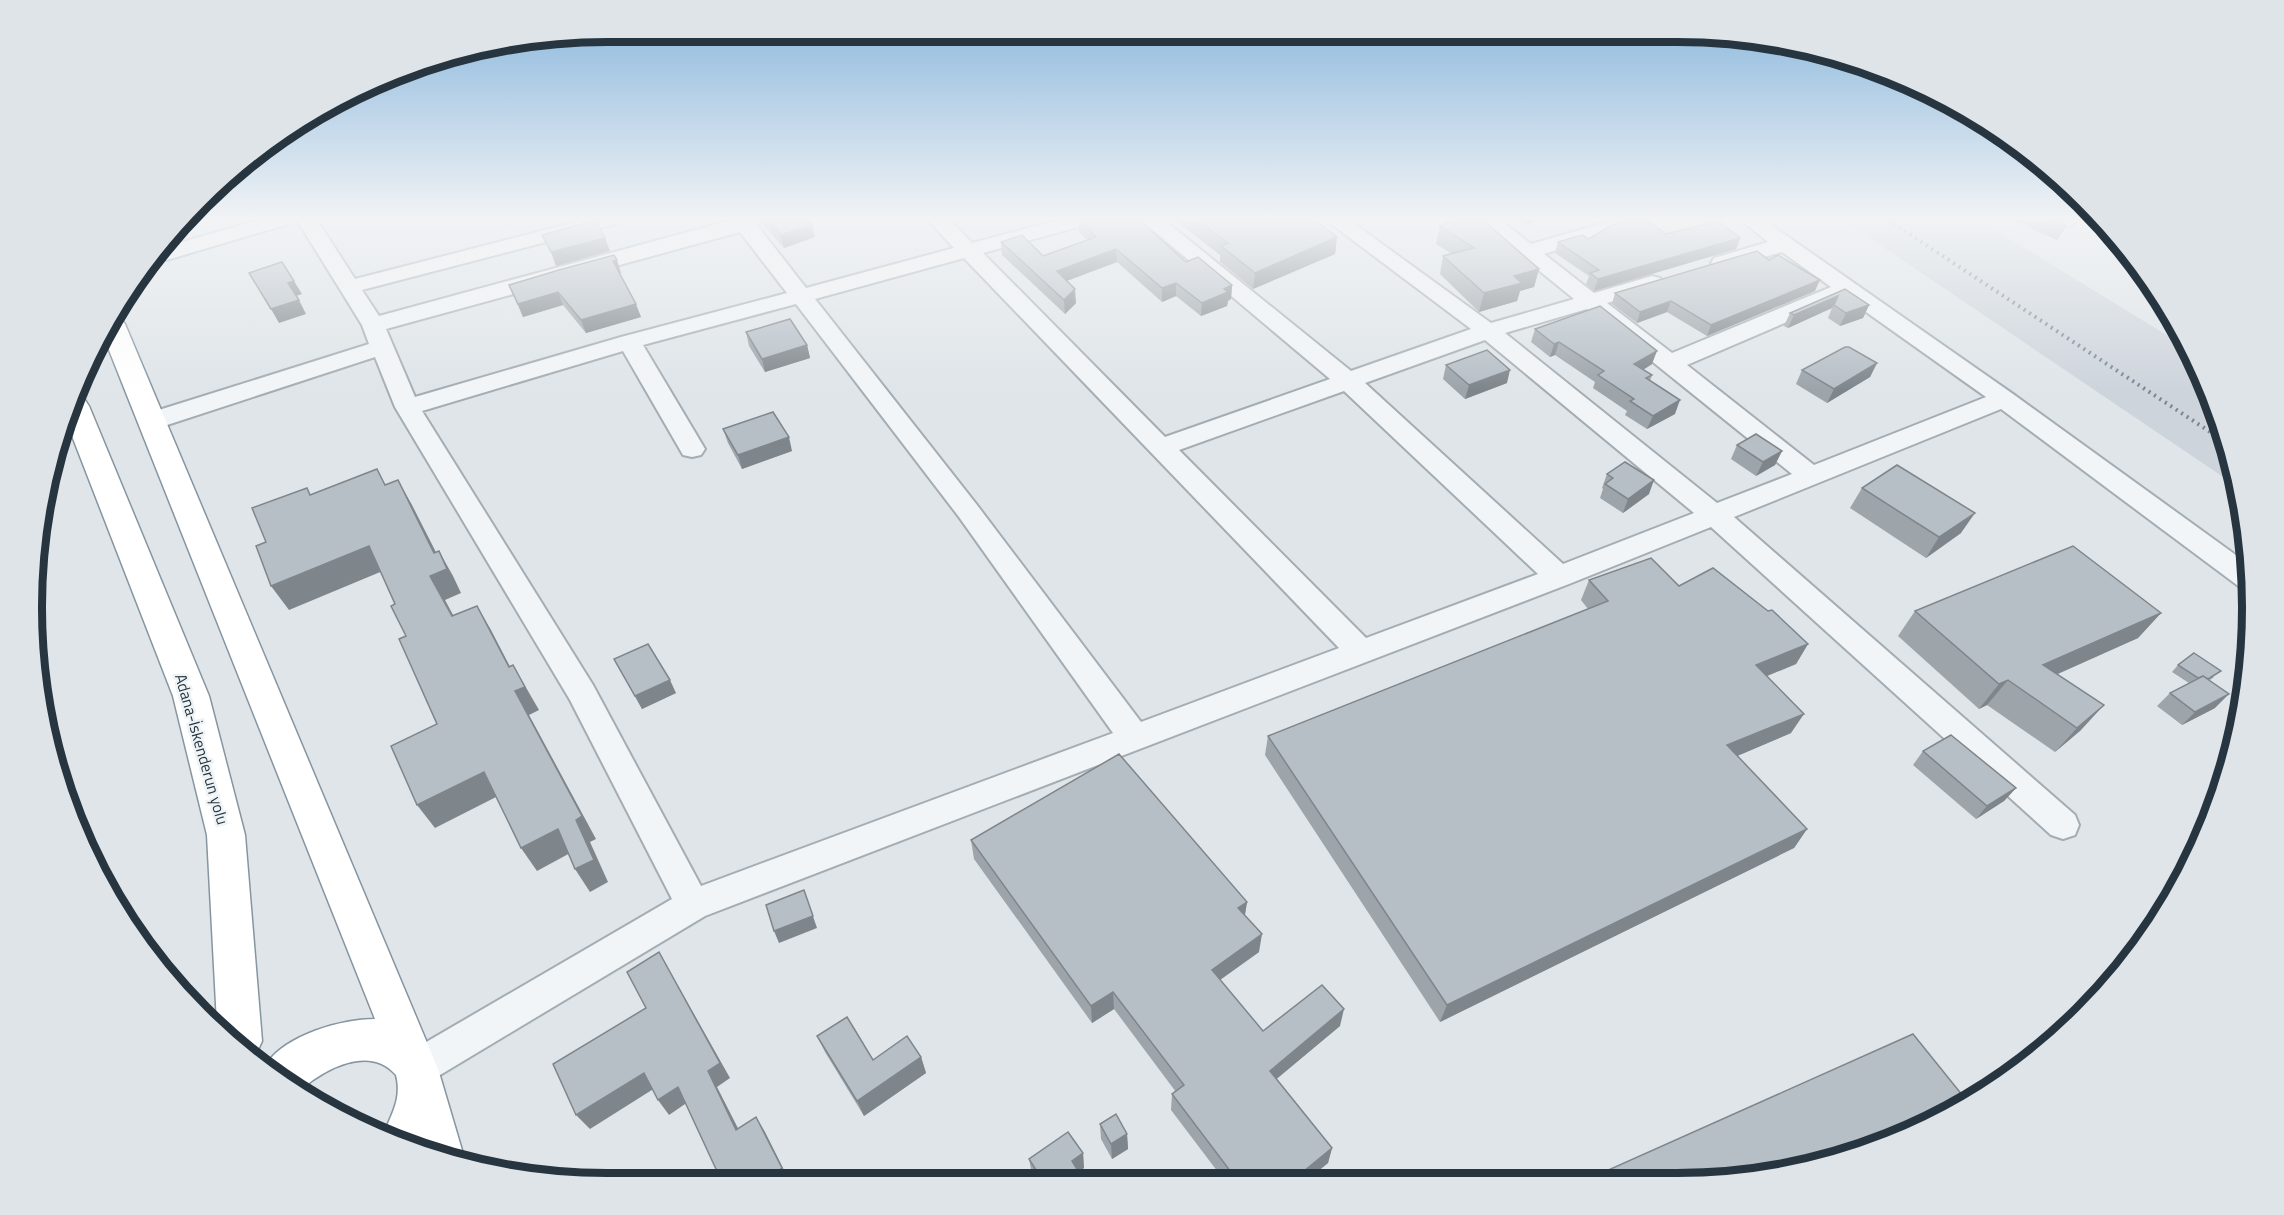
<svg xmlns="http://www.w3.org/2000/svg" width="2284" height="1215" font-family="'Titillium Web',sans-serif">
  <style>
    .built { fill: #cdd4db }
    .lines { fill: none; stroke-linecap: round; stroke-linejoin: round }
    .street-casing { stroke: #a4adb3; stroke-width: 4 }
    .highway-casing { stroke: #8695a0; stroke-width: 3 }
    .street { fill: #f2f5f7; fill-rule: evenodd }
    .highway { fill: #fff; fill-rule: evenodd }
    .rail { stroke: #788793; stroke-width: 4; stroke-dasharray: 2 4.5; stroke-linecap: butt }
    .wall { fill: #9da4aa }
    .shaded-wall { fill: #7f868b }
    .building { fill: #b6bfc6; stroke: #7f868b; stroke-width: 1.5 }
    .labels { text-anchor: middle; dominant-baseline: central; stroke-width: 5; stroke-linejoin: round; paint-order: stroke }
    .street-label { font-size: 16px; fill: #273540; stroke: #eef3f6 }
    .rim { fill: none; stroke: #273540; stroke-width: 8 }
  </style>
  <rect width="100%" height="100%" fill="#dfe5e9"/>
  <!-- built -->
  <path class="built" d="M1843 220H1979L2191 350 2233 458 2238 487Z"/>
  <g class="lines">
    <!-- street casing -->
    <g class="street-casing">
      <g id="street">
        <path d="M259 220H291L288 224 167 260H154L168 246Z"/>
        <path d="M297 220H317L355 279 584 220H618L615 224 362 290 379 316 732 220H753L806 288 954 248 928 220H950L972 243 1059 220H1092L1089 224 983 253 1165 437 1330 379 1141 220H1164L1351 371 1471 329 1326 220H1349L1491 323 1574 299 1477 220H1500L1531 244 1615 220H1647L1644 224 1544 254 1594 293 1652 276 1660 278 1663 283 1660 288 1607 303 1672 353 1831 287 1782 252 1722 269 1714 268 1711 263 1714 258 1768 242 1741 220H1764L2013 394 2251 566V591L2241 588 2001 409 1734 517 2075 815 2079 825 2075 835 2063 839 2051 835 1711 527 1569 584 705 916 430 1081 417 1087 404 1081 398 1068 404 1055 672 899 570 700 395 407 375 357 161 427 152 429 143 427 140 421 143 415 369 344 362 325ZM740 232 787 293 621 337 415 397 386 329ZM964 258 1339 648 1141 722 977 505 815 299ZM1845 297 1986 397 1814 465 1687 365ZM796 304 959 517 1113 733 701 886 593 685 422 411 623 351 683 455 692 457 701 455 705 449 643 345ZM1587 309 1792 474 1717 503 1505 333ZM1485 340 1694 513 1563 564 1365 383ZM1344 391 1538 574 1366 638 1179 450Z"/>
        <path d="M2055 220H2077V221L2074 225C2066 227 2060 227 2055 220Z"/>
      </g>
    </g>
    <!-- highway casing -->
    <g class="highway-casing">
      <g id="highway">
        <path d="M115 317 121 318 125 324 438 1069 464 1157 461 1164 384 1133C392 1113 402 1098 396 1075 369 1044 325 1069 300 1090L267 1063C287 1035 341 1019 375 1019L105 340Z"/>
        <path d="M79 398 85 400 89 406 209 696 245 835 262 1041 256 1054 217 1023 207 835 173 696 67 423Z"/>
      </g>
    </g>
    <!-- street -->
    <use href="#street" class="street"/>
    <!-- highway -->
    <use href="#highway" class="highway"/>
    <!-- rail -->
    <path class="rail" d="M1888 220 2227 443"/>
  </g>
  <!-- wall -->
  <g class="wall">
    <path d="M759 220H808L815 237 784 248Z"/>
    <path d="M1079 220 1186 262 1232 285 1231 299 1228 301 1227 306 1201 316 1176 296 1162 302 1117 262 1067 281 1076 303 1065 314 1002 255 1001 242 1043 256 1087 240 1079 232Z"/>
    <path d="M1175 220H1315L1337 237 1335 254 1253 289 1220 262V255Z"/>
    <path d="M1452 220H1483L1539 269 1534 287 1520 291 1517 301 1479 312 1440 274 1443 256 1452 254 1436 244 1440 226 1453 221Z"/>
    <path d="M1519 220H1538L1527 225Z"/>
    <path d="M2013 220H2063L2066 227 2057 240Z"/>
    <path d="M1666 234 1740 238 1736 249 1594 291 1586 284 1589 276 1555 253 1558 242Z"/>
    <path d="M1769 260 1815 291 1707 336 1667 312 1637 323 1612 304 1615 293Z"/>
    <path d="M619 273 641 317 586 333 563 305 523 317 509 285 621 273Z"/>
    <path d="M1845 289 1869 305 1863 318 1840 326 1828 318 1832 308 1788 328 1784 326 1790 313Z"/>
    <path d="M1535 329 1652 364 1643 370 1652 375 1650 381 1675 414 1647 429 1625 415 1627 411 1593 388 1595 382 1555 355 1550 357 1531 342Z"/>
    <path d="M746 332 807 345 810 358 765 372 749 346Z"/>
    <path d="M1877 363 1870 377 1827 403 1796 384 1802 370Z"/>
    <path d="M1446 365 1507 383 1465 399 1443 379Z"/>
    <path d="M723 429 792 451 742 469 728 443Z"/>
    <path d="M1737 445 1782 451 1775 465 1756 476 1731 459Z"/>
    <path d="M1607 474 1649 494 1623 513 1600 498 1603 489 1602 488Z"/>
    <path d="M1862 488 1961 533 1926 558 1850 508Z"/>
    <path d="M1589 580 1679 586 1808 644 1796 664 1767 676 1791 733 1737 756 1807 829 1794 848 1440 1022 1265 755 1268 736 1588 609 1581 600Z"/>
    <path d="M1915 611 2161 613 2138 638 2057 674 2081 730 2055 752 1987 705 1979 709 1898 636Z"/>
    <path d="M614 659 676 693 642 709Z"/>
    <path d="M2178 665 2214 677 2210 680 2215 708 2182 725 2157 706 2170 693 2189 683 2172 672Z"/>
    <path d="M1923 751 2016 788 2004 801 1976 819 1913 765Z"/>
    <path d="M971 840 1247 902 1245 915 1259 952 1220 980 1263 1031 1340 1026 1276 1079 1332 1148 1328 1163 1307 1180H1224L1171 1110 1172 1094 1176 1092 1114 1009 1092 1023 974 859Z"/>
    <path d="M817 1036 873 1060 921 1057 926 1073 864 1116 825 1052Z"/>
    <path d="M1100 1124 1127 1134 1128 1149 1112 1159 1101 1139Z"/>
    <path d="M1083 1153 1084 1168 1078 1172 1079 1181H1037L1032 1174 1029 1159Z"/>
    <path d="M1606 1171 1751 1179H1600Z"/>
  </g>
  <!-- shaded-wall -->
  <g class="shaded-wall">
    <path d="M1528 220H1538L1527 225Z"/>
    <path d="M812 225 815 237 784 248 781 235Z"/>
    <path d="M179 233 182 239 171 242Z"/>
    <path d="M1337 237 1335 254 1253 289 1255 273Z"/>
    <path d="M605 238 610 251 556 266 551 252Z"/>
    <path d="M1740 238 1736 249 1594 291 1598 279Z"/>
    <path d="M1116 249 1117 262 1058 284 1057 271Z"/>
    <path d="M617 260 621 273 617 274 613 261Z"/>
    <path d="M1539 269 1534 287 1520 291 1517 301 1479 312 1484 293 1514 276Z"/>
    <path d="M1820 280 1815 291 1707 336 1711 325Z"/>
    <path d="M294 281 302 294 296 296 288 283Z"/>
    <path d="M1176 283V296L1162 302V288Z"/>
    <path d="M1232 285 1231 299 1228 301 1227 306 1201 316 1202 303 1224 289Z"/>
    <path d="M1075 289 1076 303 1065 314 1064 300Z"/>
    <path d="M558 292 563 305 523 317 518 304Z"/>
    <path d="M1838 296 1832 308 1788 328 1794 315Z"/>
    <path d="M299 300 306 314 279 323 271 309Z"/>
    <path d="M1671 301 1667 312 1637 323 1640 312Z"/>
    <path d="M636 304 641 317 586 333 581 320Z"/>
    <path d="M1869 305 1863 318 1840 326 1846 313Z"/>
    <path d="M1559 342 1555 355 1550 357 1554 344Z"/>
    <path d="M807 345 810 358 765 372 762 359Z"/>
    <path d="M1657 351 1652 364 1630 378 1634 364Z"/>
    <path d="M1877 363 1870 377 1827 403 1834 389Z"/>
    <path d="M1510 370 1507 383 1465 399 1469 385Z"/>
    <path d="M1680 400 1675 414 1647 429 1653 416Z"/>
    <path d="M789 437 792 451 742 469 738 455Z"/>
    <path d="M1782 451 1775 465 1756 476 1763 462Z"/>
    <path d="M398 480 412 505 445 570 439 551 453 576 461 593 445 600 467 641 452 616 430 576 434 553Z"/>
    <path d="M1654 480 1649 494 1623 513 1628 499Z"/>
    <path d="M1975 513 1961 533 1926 558 1939 537Z"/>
    <path d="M369 546 385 570 289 610 271 586Z"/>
    <path d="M477 606 491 630 521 688 513 665 539 710 529 715 596 839 590 842 608 882 590 892 575 869 515 691 509 667Z"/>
    <path d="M2161 613 2138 638 2022 690 2043 665Z"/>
    <path d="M1808 644 1796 664 1745 685 1756 665Z"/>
    <path d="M670 680 676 693 642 709 635 696Z"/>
    <path d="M2008 680 1987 705 1979 709 1999 684Z"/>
    <path d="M2229 694 2215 708 2182 725 2195 712Z"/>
    <path d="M2104 705 2081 730 2055 752 2077 728Z"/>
    <path d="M1804 714 1791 733 1716 765 1727 745Z"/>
    <path d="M484 772 500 795 435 828 417 805Z"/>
    <path d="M2016 788 2004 801 1976 819 1987 806Z"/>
    <path d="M558 829 572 852 537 871 521 848Z"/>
    <path d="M1807 829 1794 848 1440 1022 1447 1005Z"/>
    <path d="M804 890 817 928 779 943 774 931Z"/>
    <path d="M1247 902 1244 920 1238 908Z"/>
    <path d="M1262 934 1259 952 1210 987 1212 970Z"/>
    <path d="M659 952 730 1078 717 1087 746 1144 736 1130 708 1071Z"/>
    <path d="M1113 992 1114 1009 1092 1023 1091 1006Z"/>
    <path d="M1344 1009 1340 1026 1267 1087 1270 1071Z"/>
    <path d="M921 1057 926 1073 864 1116 857 1101Z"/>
    <path d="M644 1073 655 1088 590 1129 576 1115Z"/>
    <path d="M678 1087 688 1102 669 1115 658 1100Z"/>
    <path d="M756 1117 765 1132 790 1182H762Z"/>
    <path d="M1127 1134 1128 1149 1112 1159 1111 1144Z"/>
    <path d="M1332 1148 1328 1163 1307 1180H1293Z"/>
    <path d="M1083 1153 1084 1168 1078 1172 1079 1181H1063L1072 1161Z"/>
  </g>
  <!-- building -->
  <g class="building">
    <path d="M596 220 605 238 551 252 542 235Z"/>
    <path d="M768 220H808L812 225 781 235Z"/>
    <path d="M1080 220H1139L1186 262 1198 257 1232 285 1224 289 1228 292 1202 303 1176 283 1162 288 1116 249 1057 271 1075 289 1064 300 1001 242 1022 235 1043 256 1096 237Z"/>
    <path d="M1197 220H1315L1337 237 1255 273 1221 246 1228 243Z"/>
    <path d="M1455 220H1483L1539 269 1514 276 1522 283 1484 293 1443 256 1474 248 1440 226Z"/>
    <path d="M1632 220H1646L1666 234 1718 221 1740 238 1598 279 1590 273 1599 270 1558 242 1582 235 1589 239 1610 226Z"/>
    <path d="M2050 220H2063L2066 227Z"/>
    <path d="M1757 251 1769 260 1778 255 1820 280 1711 325 1671 301 1640 312 1615 293Z"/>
    <path d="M614 255 617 260 613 261 636 304 581 320 558 292 518 304 509 285 559 270Z"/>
    <path d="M282 262 294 281 288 283 299 300 271 309 249 273Z"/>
    <path d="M1845 289 1869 305 1846 313 1834 305 1838 296 1794 315 1790 313Z"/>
    <path d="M1600 306 1657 351 1634 364 1652 375 1646 378 1680 400 1653 416 1630 401 1634 399 1598 375 1604 371 1559 342 1554 344 1535 329Z"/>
    <path d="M790 319 807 345 762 359 746 332Z"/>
    <path d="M1845 347H1849L1877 363 1834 389 1802 370Z"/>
    <path d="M1487 350 1510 370 1469 385 1446 365Z"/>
    <path d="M773 412 789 437 738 455 723 429Z"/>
    <path d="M1756 434 1782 451 1763 462 1737 445Z"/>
    <path d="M1625 462 1654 480 1628 499 1605 484 1613 478 1607 474Z"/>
    <path d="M1897 465 1975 513 1939 537 1862 488Z"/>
    <path d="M377 469 385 485 398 480 434 553 439 551 447 569 430 576 452 616 477 606 509 667 513 665 525 687 515 691 582 816 576 820 594 860 575 869 558 829 521 848 484 772 417 805 391 746 437 724 399 639 406 636 391 606 395 604 369 546 271 586 256 546 266 542 252 508 307 488 310 495Z"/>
    <path d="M2073 546 2161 613 2043 665 2104 705 2077 728 2008 680 1999 684 1915 611Z"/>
    <path d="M1651 558 1679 586 1713 568 1768 611 1772 610 1808 644 1756 665 1804 714 1727 745 1807 829 1447 1005 1268 736 1608 601 1589 580Z"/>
    <path d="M648 644 670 680 635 696 614 659Z"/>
    <path d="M2194 653 2221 671 2208 679 2203 676 2198 678 2178 665Z"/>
    <path d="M2203 676 2229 694 2195 712 2170 693Z"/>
    <path d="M1951 735 2016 788 1987 806 1923 751Z"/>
    <path d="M1119 754 1247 902 1238 908 1262 934 1212 970 1263 1031 1322 985 1344 1009 1270 1071 1332 1148 1293 1180H1237L1172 1094 1184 1085 1113 992 1091 1006 971 840Z"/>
    <path d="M804 890 813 916 774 931 766 905Z"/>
    <path d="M659 952 720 1063 708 1071 736 1130 756 1117 782 1168 762 1182H722L678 1087 658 1100 644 1073 576 1115 553 1064 646 1008 627 972Z"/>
    <path d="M847 1017 873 1060 907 1036 921 1057 857 1101 817 1036Z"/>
    <path d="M1913 1034 1967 1101 1862 1153 1751 1179H1611L1606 1171Z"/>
    <path d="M1116 1114 1127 1134 1111 1144 1100 1124Z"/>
    <path d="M1068 1132 1083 1153 1072 1161 1078 1171 1063 1181H1043L1029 1159Z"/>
  </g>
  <!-- sky -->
  <linearGradient id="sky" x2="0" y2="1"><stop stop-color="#88b6dc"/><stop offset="0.56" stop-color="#f1f3f5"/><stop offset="1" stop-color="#f1f3f5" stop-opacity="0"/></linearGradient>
  <rect width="2284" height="390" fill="url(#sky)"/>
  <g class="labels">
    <!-- street labels -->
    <g class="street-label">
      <text transform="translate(202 749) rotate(74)">Adana-İskenderun yolu</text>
    </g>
  </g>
  <!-- crop -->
  <path d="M0 0H2284V1215H0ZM607 42H1677A565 565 0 0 1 2242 607V608A565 565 0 0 1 1677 1173H607A565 565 0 0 1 42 608V607A565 565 0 0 1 607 42Z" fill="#dee4e7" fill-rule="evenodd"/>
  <path class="rim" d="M607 42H1677A565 565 0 0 1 2242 607V608A565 565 0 0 1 1677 1173H607A565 565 0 0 1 42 608V607A565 565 0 0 1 607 42Z"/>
</svg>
